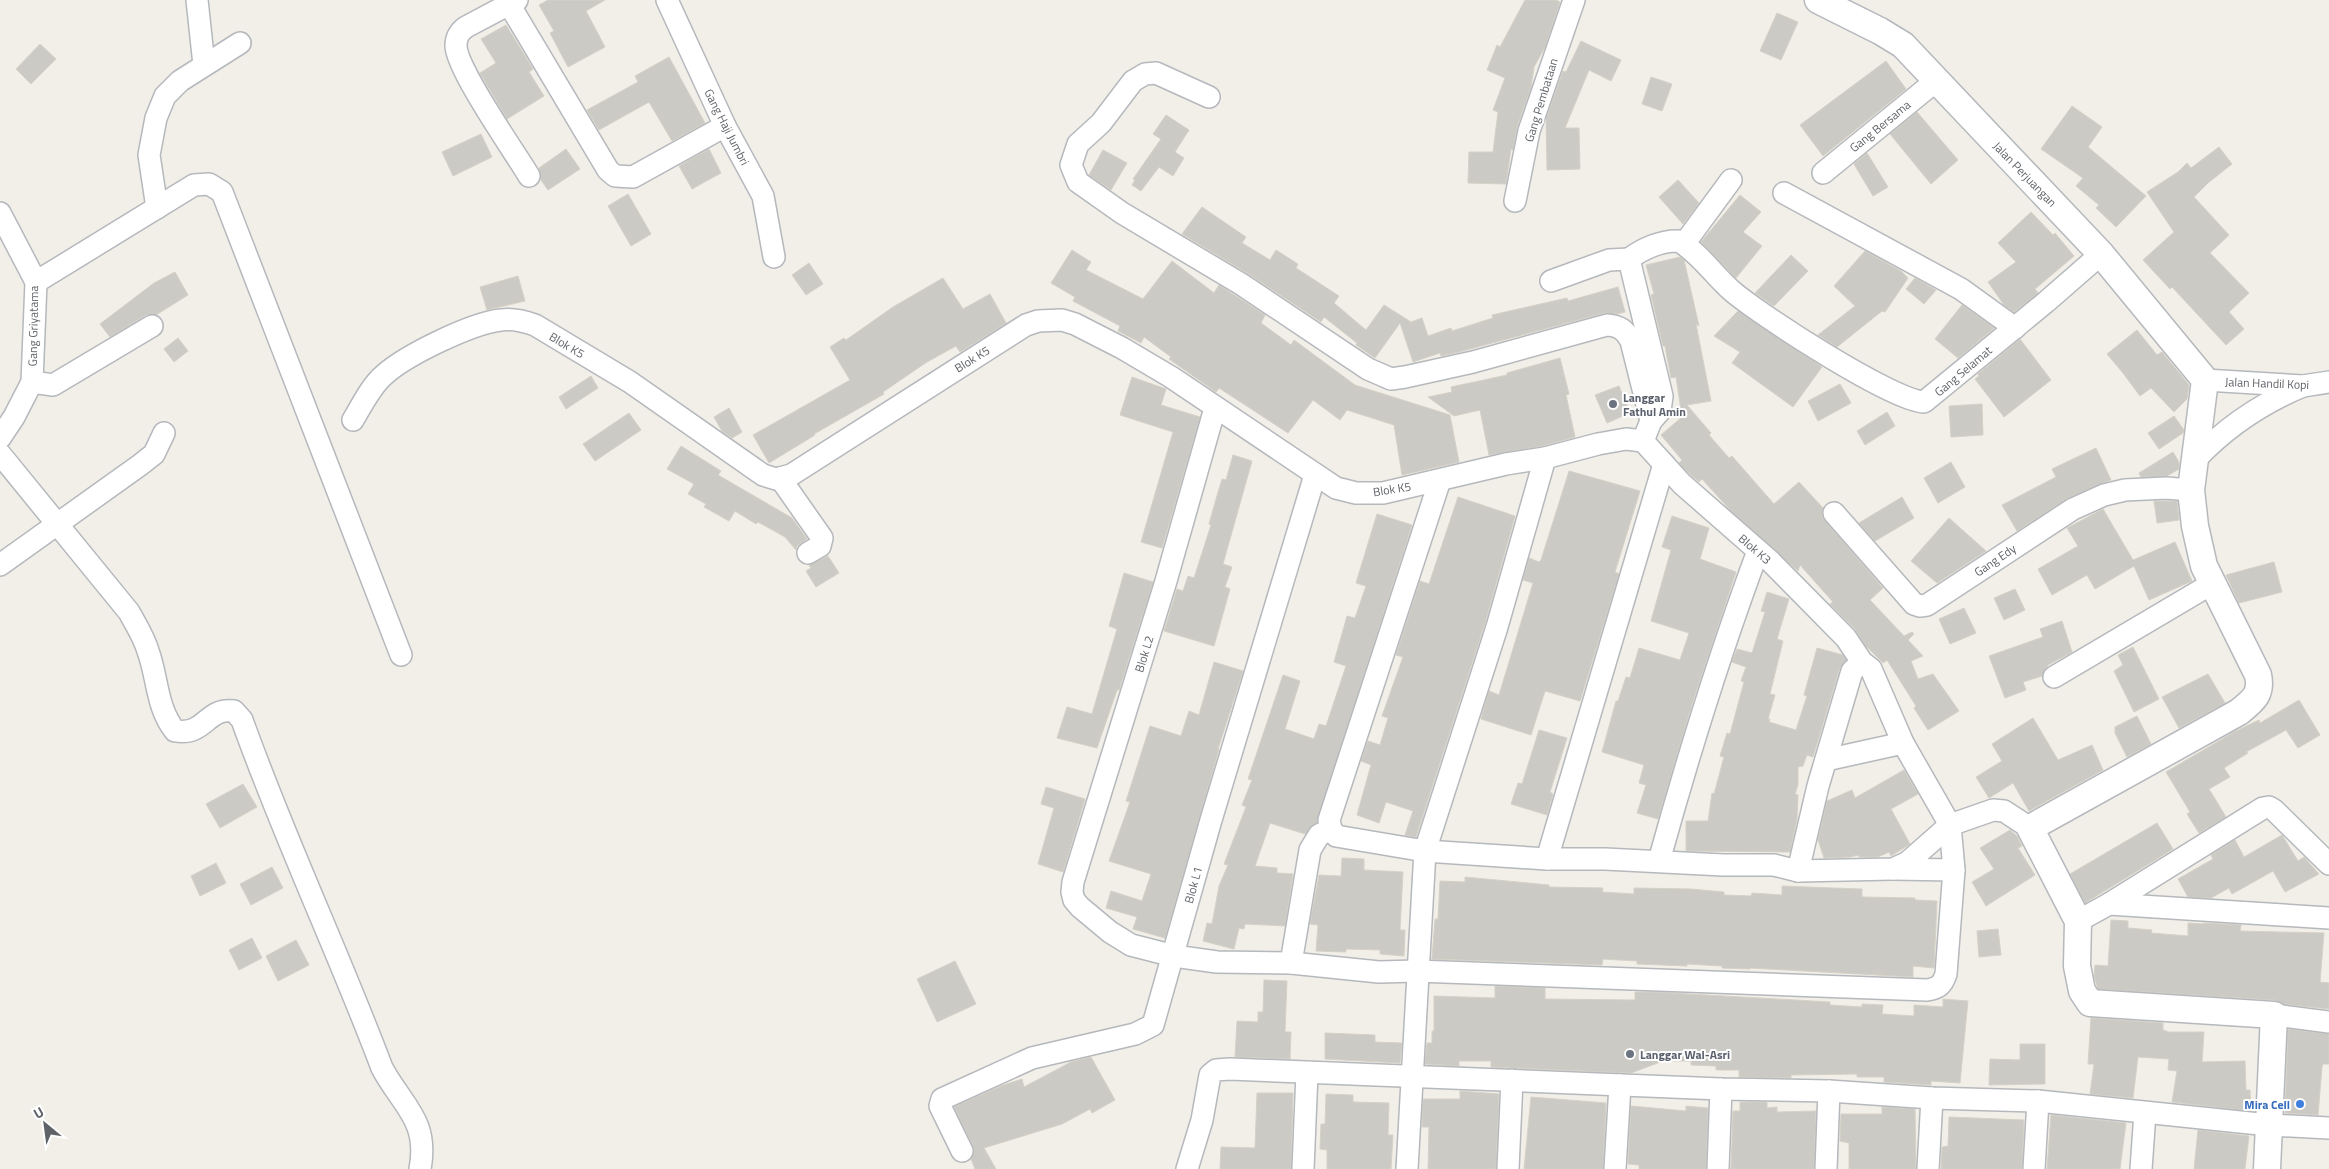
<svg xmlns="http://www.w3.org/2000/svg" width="2329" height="1169" font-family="'Titillium Web',sans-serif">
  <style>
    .building { fill: #cccac5; stroke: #d6d1c6 }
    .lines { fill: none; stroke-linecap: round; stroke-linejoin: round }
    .minor-casing { stroke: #b5b8bc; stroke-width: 24 }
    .tertiary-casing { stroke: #b5b8bc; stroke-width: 29 }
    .minor { stroke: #fff; stroke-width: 21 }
    .tertiary { stroke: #fff; stroke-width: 26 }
    .worship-dot { fill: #6b7280; stroke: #fff; stroke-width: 2 }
    .shop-dot { fill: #3f7fe0; stroke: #fff; stroke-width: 2 }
    .labels { text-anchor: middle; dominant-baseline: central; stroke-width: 4; stroke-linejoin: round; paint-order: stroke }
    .street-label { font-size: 12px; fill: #5f6368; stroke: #fff }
    .worship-label { font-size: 12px; font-weight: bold; fill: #5b616d; stroke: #fff; text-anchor: start }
    .shop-label { font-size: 12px; font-weight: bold; fill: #366cbe; stroke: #fff; text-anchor: end }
  </style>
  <rect width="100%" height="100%" fill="#f1efe8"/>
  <!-- building -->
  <g class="building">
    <path d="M548 0H605L586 11 605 47 568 67 550 33 554 31 539 5Z"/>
    <path d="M1525 0H1556L1560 2 1545 47 1534 67 1531 87 1517 127 1513 150 1511 149 1506 184 1468 183 1469 152H1493L1498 112 1493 110 1505 78 1487 70 1497 45 1500 47Z"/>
    <path d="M1777 13 1798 22 1781 60 1760 51Z"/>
    <path d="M506 25 533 69 529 72 544 96 507 119 480 73 496 63 481 39Z"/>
    <path d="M1581 41 1621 60 1611 81 1589 70 1565 128H1579L1580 169 1547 170 1546 119 1563 71 1566 72Z"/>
    <path d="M40 44 56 59 31 84 16 69Z"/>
    <path d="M669 57 705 123 672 141 649 102 599 130 587 110 638 82 635 76Z"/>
    <path d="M1886 61 1906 89 1823 156 1800 125Z"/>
    <path d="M1651 77 1672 84 1662 111 1642 104Z"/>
    <path d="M2072 106 2102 127 2088 147 2146 196 2116 227 2096 208 2099 205 2076 186 2083 178 2041 149Z"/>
    <path d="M1917 112 1958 160 1931 184 1890 134Z"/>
    <path d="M1166 115 1189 130 1175 152 1184 158 1173 176 1159 167 1141 191 1132 185 1135 180 1133 179 1161 139 1153 134Z"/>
    <path d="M481 134 492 157 453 176 442 152Z"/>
    <path d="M2219 147 2232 164 2208 183 2194 197 2229 235 2210 253 2249 293 2229 312 2244 329 2226 345 2172 287 2170 289 2143 260 2174 232 2147 192 2178 172 2187 163 2191 168Z"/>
    <path d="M566 149 580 169 548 190 541 180 539 168Z"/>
    <path d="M709 149 721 173 692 189 679 166Z"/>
    <path d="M1103 150 1127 163 1111 190 1089 175Z"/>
    <path d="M1867 153 1888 187 1873 196 1854 164Z"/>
    <path d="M1678 180 1699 203 1683 224 1659 197Z"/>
    <path d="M628 194 651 234 631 246 608 206Z"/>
    <path d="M1740 195 1761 212 1743 232 1762 246 1736 278 1701 242Z"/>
    <path d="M1202 207 1246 237 1242 243 1270 260 1276 250 1298 264 1296 268 1339 296 1334 303 1366 330 1384 305 1411 322 1422 318 1428 336 1451 328 1452 331 1493 318 1492 315 1567 298 1568 301 1618 287 1625 312 1617 314 1604 313 1459 352 1441 356 1440 353 1413 362 1400 323 1375 358 1356 345 1357 343 1324 317 1321 322 1247 273 1182 234Z"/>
    <path d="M2031 212 2053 235 2055 233 2074 256 2035 289 2038 293 2014 312 2004 305 1988 282 2016 262 1998 243Z"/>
    <path d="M1072 250 1091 262 1086 270 1143 299 1172 261 1214 293 1219 285 1265 315 1261 323 1291 345 1294 340 1355 385 1450 415 1459 462 1402 475 1394 425 1347 410 1340 420 1313 400 1288 433 1219 388 1216 392 1169 359 1171 357 1144 337 1141 343 1118 331 1120 326 1073 301 1075 297 1051 283Z"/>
    <path d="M1865 251 1901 271 1908 278 1885 312 1882 311 1837 347 1818 335 1855 306 1834 286Z"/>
    <path d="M1791 255 1808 271 1774 306 1755 293Z"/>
    <path d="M1680 257 1684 260 1699 326 1696 324 1711 401 1687 405 1711 433 1709 435 1729 458 1732 456 1774 504 1799 482 1823 508 1822 515 1825 521 1883 588 1870 600 1904 636 1912 632 1914 634 1908 640 1923 656 1911 661 1918 679 1933 674 1959 711 1928 730 1914 708 1916 706 1887 660 1883 663 1865 645 1855 629 1830 604 1833 602 1800 565 1798 571 1731 511 1702 479 1699 482 1691 475 1679 463 1682 460 1661 435 1682 417 1676 377 1671 378 1665 346H1663L1651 295 1654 294 1646 265Z"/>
    <path d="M809 263 823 284 806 295 792 275Z"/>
    <path d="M175 272 188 295 156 315H146L110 337 100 324 154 283Z"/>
    <path d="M518 276 525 301 487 310 480 287Z"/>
    <path d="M943 278 963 309 990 294 1006 323 960 352 956 346 927 362 883 392 884 394 814 434 815 435 769 463 753 435 850 380 830 347 844 338 846 340 893 307Z"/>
    <path d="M1915 278 1936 290 1924 304 1906 289Z"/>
    <path d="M1962 305 1994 328 1958 358 1935 339Z"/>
    <path d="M1738 311 1822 367 1793 407 1732 363 1740 352 1714 336Z"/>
    <path d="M2137 330 2157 355 2162 352 2189 385 2187 399 2174 412 2151 388 2140 396 2123 373 2107 354Z"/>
    <path d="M178 338 188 351 174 362 164 349Z"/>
    <path d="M2020 339 2051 380 2004 417 1975 379 1979 376 1978 374Z"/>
    <path d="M1560 358 1569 394 1566 395 1575 437 1542 446 1489 455 1480 410 1454 416 1428 397 1452 392 1451 387 1507 375V373Z"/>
    <path d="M591 376 598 388 566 409 559 397Z"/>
    <path d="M1132 377 1166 389 1161 405 1200 417 1162 548 1141 542 1173 432 1120 415Z"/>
    <path d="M1840 384 1851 403 1818 421 1808 401Z"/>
    <path d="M1619 386 1630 413 1607 423 1595 395Z"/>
    <path d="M1982 404 1983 435 1951 437 1949 406Z"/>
    <path d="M729 408 742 432 732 438 722 431 714 417Z"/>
    <path d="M1887 412 1895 426 1865 445 1857 431Z"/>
    <path d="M629 413 641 430 595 461 583 444Z"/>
    <path d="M2174 416 2184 430 2183 433 2159 449 2148 433Z"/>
    <path d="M681 446 721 471 718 475 792 518 807 539 797 546 796 550 785 537 758 522 756 524 735 511 729 521 704 507 706 504 688 494 694 484 667 469Z"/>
    <path d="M2096 448 2111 480 2099 484 2068 498 2017 531 2002 505 2056 477 2052 469Z"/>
    <path d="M2173 452 2179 462V469L2167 476 2141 477 2139 473Z"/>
    <path d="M1233 455 1252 461 1223 564 1232 567 1225 587 1230 589 1214 646 1164 631 1177 589 1183 591 1188 576 1194 578 1211 525 1209 524 1216 499 1222 479 1226 480Z"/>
    <path d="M1951 462 1965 487 1938 503 1924 478Z"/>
    <path d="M1569 471 1640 491 1615 572 1619 574 1580 701 1545 691 1531 735 1481 719 1489 691 1499 695 1533 583 1523 580 1529 558 1539 562 1541 560Z"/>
    <path d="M1458 497 1515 516 1485 623 1416 837 1405 835 1413 811 1386 802 1379 823 1357 815 1371 765 1361 761 1368 741 1380 745 1388 718 1382 716 1403 657 1396 655 1420 581 1429 584Z"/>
    <path d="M1902 497 1914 518 1875 541 1859 523Z"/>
    <path d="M2154 501H2177L2179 520 2157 523Z"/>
    <path d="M2103 509 2133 560 2175 542 2192 581 2149 600 2134 566 2095 589 2087 575 2052 595 2038 569 2078 546 2067 528Z"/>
    <path d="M1377 514 1412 525 1317 822 1305 834 1270 823 1255 866 1277 868V873L1293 874 1285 926 1245 924 1244 929 1239 928 1234 949 1203 941 1207 923 1212 924 1219 886 1228 865 1224 864 1246 807 1242 805 1252 780 1248 779 1283 675 1300 681 1285 729 1314 739 1319 724 1326 726 1346 666 1334 662 1347 616 1355 618 1366 586 1356 583Z"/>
    <path d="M1672 516 1709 528 1700 559 1736 572 1693 701 1658 819 1637 813 1646 785 1639 783 1644 765 1602 752 1616 701H1618L1626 677 1630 678 1639 648 1680 660 1689 633 1651 621 1671 550 1662 547Z"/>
    <path d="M1949 518 1986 551 1937 583 1911 561Z"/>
    <path d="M828 556 839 573 816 587 806 571 811 568 809 565Z"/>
    <path d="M2274 562 2282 592 2239 603 2226 575Z"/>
    <path d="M1124 573 1153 582 1119 690H1117L1097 748 1057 738 1067 707 1092 714 1117 629 1109 626Z"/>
    <path d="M2015 589 2025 610 2004 620 1994 598Z"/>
    <path d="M1767 592 1789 599 1777 639 1783 641 1770 694 1775 695 1768 719H1770L1769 722 1796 730 1807 696 1804 695 1817 648 1843 655 1846 660 1840 667 1813 757 1807 755 1803 766 1798 767V785L1795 794 1798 795 1797 819 1790 852 1686 851V821H1708L1712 793 1714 794 1724 757 1720 756 1727 733 1730 734 1744 682 1741 681 1746 667 1732 662 1737 649 1752 653 1765 612 1761 611Z"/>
    <path d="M1964 608 1976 633 1950 644 1939 619Z"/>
    <path d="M2062 621 2072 652 2048 665 2042 676 2023 682 2026 690 2005 698 1989 656 2043 637 2040 629Z"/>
    <path d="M2133 647 2159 699 2134 712 2114 671 2123 665 2118 655Z"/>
    <path d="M1214 662 1243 671 1218 749H1219L1165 938 1133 929 1137 917 1106 908 1111 891 1142 901 1151 874 1109 861 1130 802 1126 801 1150 726 1181 736 1189 711 1199 715Z"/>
    <path d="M2208 674 2225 703 2179 728 2162 697Z"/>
    <path d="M2299 700 2320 735 2298 748 2286 730 2246 752 2248 753 2224 768 2230 777 2209 789 2226 817 2199 833 2187 814 2190 812 2166 772 2234 732 2259 720 2260 723Z"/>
    <path d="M2137 716 2151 744 2127 757 2115 733V727Z"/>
    <path d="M2033 718 2058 760 2092 745 2103 770 2029 811 2013 783 1989 798 1976 777 2002 761 1992 744Z"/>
    <path d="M1539 730 1567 738 1550 792 1553 794 1547 815 1511 804 1518 783 1522 784Z"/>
    <path d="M1904 770 1918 794 1891 809 1910 844 1891 856 1889 852 1878 857H1859L1858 855 1850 857 1824 858 1818 840 1827 801 1852 790 1855 798Z"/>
    <path d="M243 784 257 807 220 828 206 804Z"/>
    <path d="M1046 787 1085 799 1063 872 1038 864 1054 808 1041 804Z"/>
    <path d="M2157 823 2173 849 2085 903 2070 874Z"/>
    <path d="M2010 830 2017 836 2022 846 2018 848 2035 875 1986 906 1972 882 1994 869 1980 848Z"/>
    <path d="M2282 835 2298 861 2304 857 2319 874 2285 892 2273 871 2232 894 2229 888 2211 898 2188 897 2178 879 2213 859 2211 855 2235 840 2244 857Z"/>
    <path d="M1342 858 1364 859V870L1403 872 1400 930H1405L1404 956 1380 954V950L1346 949V952L1316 951 1318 925 1310 924 1319 875 1341 876Z"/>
    <path d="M216 863 226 883 200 896 191 876Z"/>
    <path d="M272 867 283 888 251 905 240 884Z"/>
    <path d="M1465 877 1549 885V887L1603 888 1602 892 1634 894V888L1691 889 1724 892V895L1751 896 1752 893 1782 895V886L1833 888 1862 889V897L1915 898V900L1937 901 1934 968 1913 966V977L1750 968V969L1722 968V966L1687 964V966L1637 964V961L1603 959 1602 965 1432 959 1435 919H1438L1440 881 1465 882Z"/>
    <path d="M2111 920 2128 921V928L2152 930 2151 933 2188 936V923L2204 924 2203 923 2241 925 2240 931 2324 933 2320 982 2329 983V1009L2283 1004 2275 1000 2098 989 2094 976 2095 965 2108 966Z"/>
    <path d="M1998 929 2001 955 1979 957 1977 931Z"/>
    <path d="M252 938 262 958 239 970 229 950Z"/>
    <path d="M296 940 309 965 278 981 266 956Z"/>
    <path d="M955 961 976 1004 937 1022 917 979Z"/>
    <path d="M1264 980 1287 981 1285 1032H1291L1290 1059 1235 1057 1237 1021 1258 1022V1012H1263Z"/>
    <path d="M1495 986 1545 988V999L1635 1000V992H1654L1830 1002V1005L1862 1007V1004L1883 1005 1882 1014 1914 1016V1005L1943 1007V999L1968 1001 1960 1083 1931 1081V1085L1884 1082V1077H1857V1074L1791 1075V1078L1739 1077V1070H1716V1066L1691 1065V1061H1663L1631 1073 1491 1067V1061H1459V1066L1425 1064 1427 1043H1432V1031H1434V996L1495 998Z"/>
    <path d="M2091 1018 2163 1023V1030L2169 1032H2204L2202 1062 2245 1061 2246 1090H2250L2251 1111 2172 1102 2177 1071 2168 1070 2169 1059 2138 1057 2133 1098 2090 1094 2094 1064H2088Z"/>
    <path d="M2288 1029 2329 1034V1064H2323L2322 1067 2318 1115 2285 1113Z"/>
    <path d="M1325 1033 1375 1035V1042L1402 1043 1400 1063 1325 1059Z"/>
    <path d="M2020 1044H2045V1084L1989 1085 1990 1059 2020 1060Z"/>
    <path d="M1091 1057 1115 1100 1092 1113 1090 1109 1062 1124 984 1148 996 1169H975L971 1159 974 1152 973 1146 954 1107 1001 1086 1022 1079 1024 1087 1071 1062Z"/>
    <path d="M1460 1091 1499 1094 1496 1169H1428L1429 1127H1422L1423 1099H1460Z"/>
    <path d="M1257 1093H1293L1291 1169H1220L1221 1147 1255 1148Z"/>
    <path d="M1326 1094 1353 1095V1102L1389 1103 1388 1135H1393L1391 1169H1327V1150L1320 1149 1321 1124H1325Z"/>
    <path d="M1531 1097 1606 1103 1603 1169H1524Z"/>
    <path d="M1740 1102H1767V1108L1777 1107V1112L1816 1111 1814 1169H1731L1733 1111H1740Z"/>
    <path d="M1631 1106 1686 1111V1106L1708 1108 1706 1169H1639V1165L1628 1164Z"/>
    <path d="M1882 1107 1915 1109 1916 1169H1849V1143L1840 1141 1841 1114H1882Z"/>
    <path d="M2051 1115 2126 1123 2120 1169H2047Z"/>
    <path d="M1949 1117 2024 1120 2022 1169H1941L1942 1147 1948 1146Z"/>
    <path d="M2198 1130 2249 1136 2245 1169H2194Z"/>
  </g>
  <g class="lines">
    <!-- minor casing -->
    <g class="minor-casing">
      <g id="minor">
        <path d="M197 0 204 65"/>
        <path d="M517 0 466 27C459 32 456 37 456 46 457 70 514 151 529 176"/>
        <path d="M667 0 725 126 763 196 774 257"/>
        <path d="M509 4 608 170 615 176 633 177 725 126"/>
        <path d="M1209 97 1156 73 1145 74 1133 81 1101 123 1078 144 1071 165 1078 182 1122 213 1241 284 1368 369 1391 379 1405 377 1473 362 1607 325C1620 326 1625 330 1631 341L1651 421 1643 441"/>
        <path d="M1823 173 1937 80"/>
        <path d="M1784 193 1961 289 2015 328"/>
        <path d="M1515 201 1529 131 1574 0"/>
        <path d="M157 208 149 155 156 118 165 96 180 81 240 43"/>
        <path d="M0 213 36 282 32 382 14 417 0 438"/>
        <path d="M1684 244 1731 180"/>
        <path d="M1551 281 1609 260 1629 259"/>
        <path d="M36 282 194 185 209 184 222 192 401 655"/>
        <path d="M2205 380 2303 386 2329 382"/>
        <path d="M32 382 53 385 152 326"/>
        <path d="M1215 408 1166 581 1073 882 1072 892 1074 900 1080 907 1110 932 1131 945 1174 956 1217 962 1291 963 1379 972 1417 971 1927 990C1938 988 1942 986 1946 974L1954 870 1950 825 1903 743 1871 669 1862 662 1846 638 1770 561 1682 484 1643 441"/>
        <path d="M353 420C362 405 371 386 384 375 406 355 472 323 501 320 513 318 524 321 535 325L630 382 763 475 776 479 791 475 1026 325 1038 321 1062 320 1075 324 1122 348 1171 377 1336 488 1356 493H1383L1506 464 1545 458 1598 444 1626 439 1643 441"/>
        <path d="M1651 421 1660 411 1662 396 1629 259C1642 249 1662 240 1679 241 1699 253 1714 275 1732 291 1760 315 1891 400 1924 402L2046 302 2101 254"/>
        <path d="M0 454 129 612C136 625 144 637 148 651 158 678 156 707 175 731 206 736 206 707 234 711L242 720C284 838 338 951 382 1068 403 1107 429 1120 420 1169"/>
        <path d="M2195 460C2226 427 2262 403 2303 386"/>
        <path d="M780 478 822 538 820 546 808 553"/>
        <path d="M1440 480 1329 820 1331 829 1336 836 1425 851 1547 859H1605L1723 865H1774L1798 871 1893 869 1908 862 1950 825 1993 810 2004 811 2030 828"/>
        <path d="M1834 513 1914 604 1920 606 1927 605 2073 509 2104 495 2125 490 2166 488 2191 490"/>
        <path d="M0 565 140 465 154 454 164 433"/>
        <path d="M2054 677 2213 583"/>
        <path d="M1826 760 1903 743"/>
        <path d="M1547 859 1664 464"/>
        <path d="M1659 861C1688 756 1720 653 1758 551"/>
        <path d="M1893 869 1954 870"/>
        <path d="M1798 871 1818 786 1852 671 1862 662"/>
        <path d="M2109 904 2263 808 2269 807 2274 810 2329 864"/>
        <path d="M2078 921 2109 904 2329 918"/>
        <path d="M1291 963 1310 850 1319 835 1331 829"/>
        <path d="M2274 1015 2329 1022"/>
        <path d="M962 1151 940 1106 942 1099 1032 1058 1135 1034 1153 1025 1211 820 1315 475"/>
        <path d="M1187 1169 1202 1120 1210 1075 1216 1070 1230 1069 1721 1089 1829 1091 1932 1098 2038 1101 2269 1125 2329 1128"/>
        <path d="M1303 1169 1307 1073"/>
        <path d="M1407 1169 1425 851 1497 627 1545 458"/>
        <path d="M1508 1169 1512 1080"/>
        <path d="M1615 1169 1620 1085"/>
        <path d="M1718 1169 1721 1089"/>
        <path d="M1826 1169 1829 1091"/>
        <path d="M1928 1169 1932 1098"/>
        <path d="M2034 1169 2038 1101"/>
        <path d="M2141 1169 2145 1113"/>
      </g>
    </g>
    <!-- tertiary casing -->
    <g class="tertiary-casing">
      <path id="tertiary" d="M1818 0 1880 31 1903 45 2101 254 2205 380 2191 490 2195 526 2204 566 2258 675C2262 694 2254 700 2239 712L2030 828 2078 921 2077 966 2082 991 2090 1003 2274 1015 2267 1169"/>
    </g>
    <!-- minor -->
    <use href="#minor" class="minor"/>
    <!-- tertiary -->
    <use href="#tertiary" class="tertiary"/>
  </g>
  <!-- markers -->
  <g class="worship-dot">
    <circle cx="1613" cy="404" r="5"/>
    <circle cx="1630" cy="1054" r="5"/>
  </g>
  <circle class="shop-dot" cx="2300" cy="1104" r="5"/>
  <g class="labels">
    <!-- street labels -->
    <g class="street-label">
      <text transform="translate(1541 100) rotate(-73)">Gang Pembataan</text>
      <text transform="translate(1880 126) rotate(-39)">Gang Bersama</text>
      <text transform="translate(727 127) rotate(63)">Gang Haji Jumbri</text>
      <text transform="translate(2025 174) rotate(46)">Jalan Perjuangan</text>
      <text transform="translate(33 326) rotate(-89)">Gang Griyatama</text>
      <text transform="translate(567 345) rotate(31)">Blok K5</text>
      <text transform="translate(972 359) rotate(-32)">Blok K5</text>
      <text transform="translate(1963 371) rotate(-40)">Gang Selamat</text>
      <text transform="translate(2267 383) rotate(2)">Jalan Handil Kopi</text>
      <text transform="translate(1392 489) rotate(-9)">Blok K5</text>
      <text transform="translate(1755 549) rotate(41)">Blok K3</text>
      <text transform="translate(1995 560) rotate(-34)">Gang Edy</text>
      <text transform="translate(1144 654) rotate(-73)">Blok L2</text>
      <text transform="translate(1193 885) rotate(-75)">Blok L1</text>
    </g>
    <!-- worship labels -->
    <g class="worship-label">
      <text x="1623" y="397">Langgar<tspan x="1623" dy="14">Fathul Amin</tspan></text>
      <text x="1640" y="1054">Langgar Wal-Asri</text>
    </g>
    <!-- shop labels -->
    <g class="shop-label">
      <text x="2290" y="1104">Mira Cell</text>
    </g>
  </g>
  <!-- north arrow -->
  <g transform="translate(45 1124) rotate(331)" stroke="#ffffff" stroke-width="4" paint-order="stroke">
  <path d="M0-4L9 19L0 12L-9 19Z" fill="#5f6368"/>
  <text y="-8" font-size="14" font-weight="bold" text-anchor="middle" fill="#5f6368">U</text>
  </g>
</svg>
